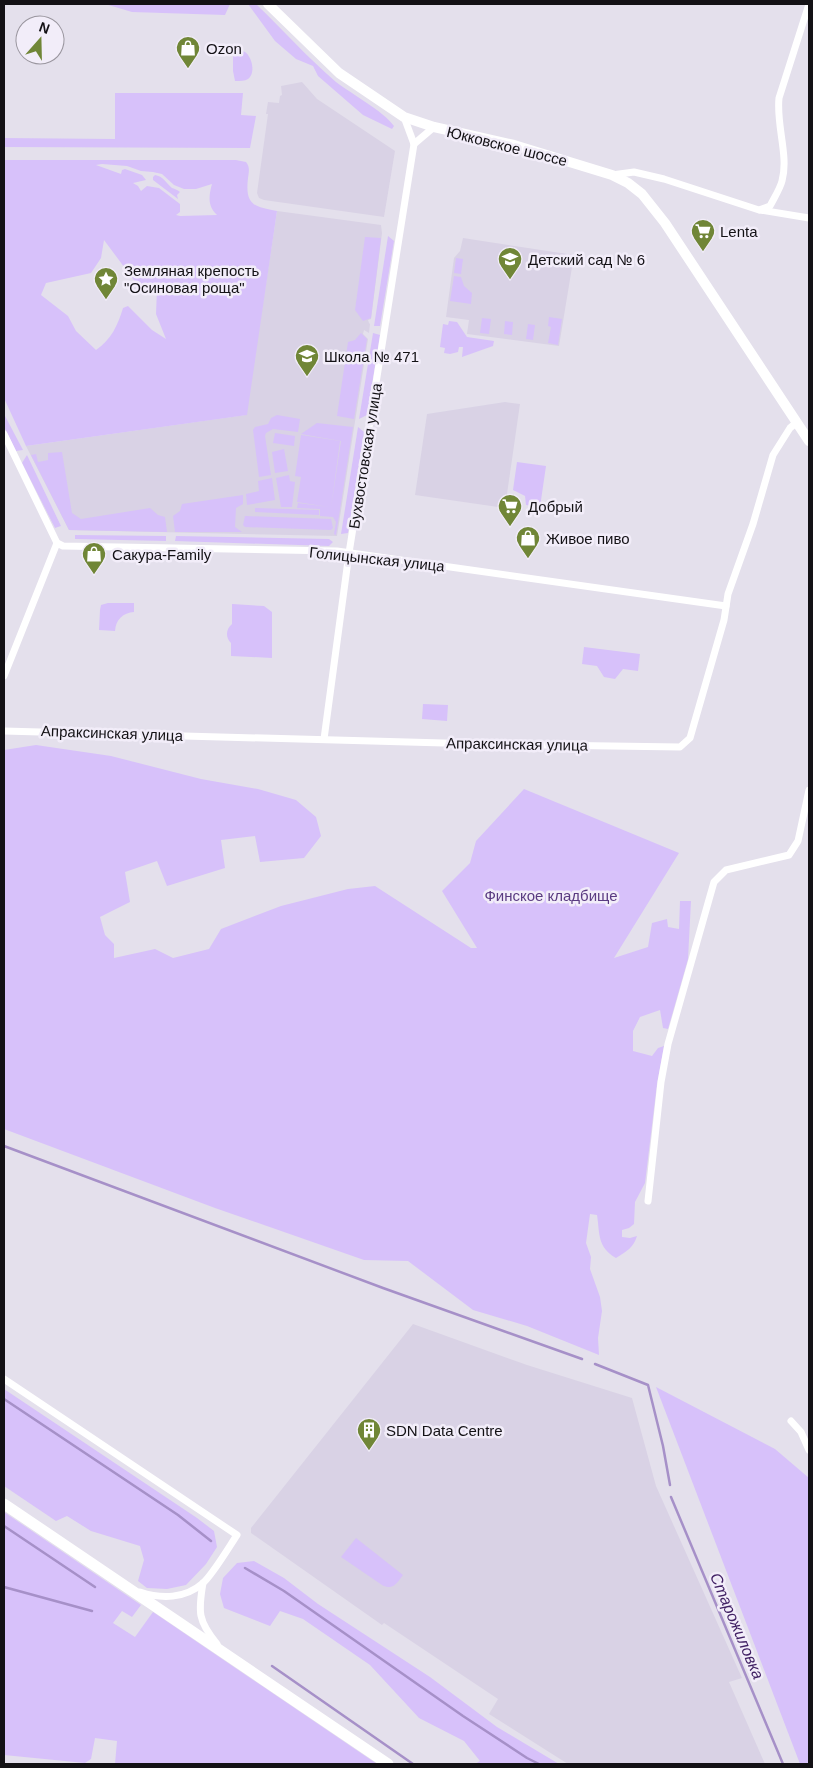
<svg xmlns="http://www.w3.org/2000/svg" width="813" height="1768" font-family="Helvetica,sans-serif">
  <style>
    .built { fill: #d9d2e5 }
    .green { fill: #d7c1fa; fill-rule: evenodd }
    .lines { fill: none; stroke-linecap: round; stroke-linejoin: round }
    .stream { stroke: #a690c8; stroke-width: 2.5 }
    .minor { stroke: #fff; stroke-width: 7 }
    .secondary { stroke: #fff; stroke-width: 10 }
    .primary { stroke: #fff; stroke-width: 11 }
    .labels { text-anchor: middle; dominant-baseline: central; stroke-width: 5; stroke-linejoin: round; paint-order: stroke }
    .poi-label { font-size: 15px; fill: #131115; stroke: #f2edf9; text-anchor: start }
    .street-label { font-size: 15px; fill: #131115; stroke: #f2edf9 }
    .park-label { font-size: 15px; fill: #5a3b81; stroke: #f2edf9 }
    .water-label { font-size: 16px; font-style: italic; fill: #412164; stroke: #f2edf9 }
  </style>
  <rect width="100%" height="100%" fill="#e4e0ec"/>
  <!-- built -->
  <g class="built">
    <path d="M302 82 317 99 395 151 384 217 264 200 259 198 257 193 268 114H266L268 102 279 103 280 96 282 95 281 86Z"/>
    <path d="M277 211 381 225 382 233 371 319 368 320 369 323 370 324 369 333 364 330 363 334 368 339 337 536 69 530 26 446 246 415Z"/>
    <path d="M463 238 574 255 559 346 467 334 469 320 446 317 454 258 460 251Z"/>
    <path d="M505 402 520 404 505 508 415 495 427 414Z"/>
    <path d="M413 1324 527 1365 632 1398 656 1486 742 1678 729 1682 765 1764H568L489 1714 498 1699 384 1623 382 1625 251 1533V1528Z"/>
  </g>
  <!-- green -->
  <g class="green">
    <path d="M105 4H230L225 15 132 12Z"/>
    <path d="M248 4H256C283 30 308 58 336 82 353 95 382 110 394 126L392 129 363 115 318 76 313 66 296 59 275 41Z"/>
    <path d="M233 50C237 50 241 50 245 52 252 57 256 73 248 79 245 81 240 81 235 81L233 71Z"/>
    <path d="M115 93H243L241 115 256 116 250 148 4 147V138L115 139Z"/>
    <path d="M4 160H236L246 162C250 167 249 171 248 178 245 204 253 207 277 211L247 415 26 446 4 398ZM102 164 127 166 141 171 153 172 162 174 174 185 184 189H196L212 184C209 195 207 206 217 215L180 216 176 215 180 212V204L159 188 147 186 141 191 138 186 133 183 146 180 142 175 125 169 122 170 121 174 96 165ZM104 240 142 291 157 289 156 314 166 339 152 330 128 306 123 308C118 325 111 340 96 350L76 331 68 316 41 295 46 283 91 273 101 258Z"/>
    <path d="M155 175C163 176 166 183 172 188 175 189 178 190 180 192L177 195 178 199 153 180V177Z"/>
    <path d="M388 236 394 241 380 326H374Z"/>
    <path d="M365 237 381 238 371 318 363 321 355 310Z"/>
    <path d="M456 258 463 259 461 274 454 273Z"/>
    <path d="M454 276 461 277 464 286 472 293 471 304 450 301Z"/>
    <path d="M549 317 562 319 558 345 548 343 551 327 548 326Z"/>
    <path d="M482 318 491 319 489 334 480 333Z"/>
    <path d="M449 321 457 322 467 337 494 341 493 346 462 357 463 347H459L458 352 450 354 444 353 445 348 440 347 443 324 448 325Z"/>
    <path d="M505 321 513 322 512 335 504 334Z"/>
    <path d="M528 324 535 325 533 340 526 339Z"/>
    <path d="M361 333 367 339 354 419 337 416 348 342 355 340Z"/>
    <path d="M373 333 380 335 367 415 359 419Z"/>
    <path d="M4 414 23 450 16 451 4 427Z"/>
    <path d="M277 415 300 419 298 432 273 429 266 433 265 436 271 475 259 477 253 430 255 427 268 424 271 418Z"/>
    <path d="M317 423 353 427 336 535 334 534 336 522 333 517 320 516V509L297 508 298 503 329 507 297 502 301 477 295 476 301 435 340 441 331 508 341 441 301 434Z"/>
    <path d="M358 427 364 432 348 533 341 534Z"/>
    <path d="M275 433 295 436 294 446 273 443Z"/>
    <path d="M284 449 288 471 275 473 272 452Z"/>
    <path d="M62 452 72 513 81 519 150 508 158 515 165 517 167 532 69 530 31 455 36 454 38 462 48 460V453Z"/>
    <path d="M27 455 61 526 55 528 22 463Z"/>
    <path d="M517 462 546 466 540 507 526 505 525 496 513 490Z"/>
    <path d="M289 475 290 481 295 482 292 507H281L276 478Z"/>
    <path d="M272 478 275 500 247 505 246 494 259 491 258 481Z"/>
    <path d="M243 495V504L236 508 235 527 242 532H175L173 516 180 511 182 504Z"/>
    <path d="M255 508 319 510V515L255 512Z"/>
    <path d="M245 516 331 519 333 528 331 530 245 527 243 525Z"/>
    <path d="M75 535 166 536V541L75 539Z"/>
    <path d="M176 536 329 539 333 542 329 546 175 541Z"/>
    <path d="M108 603H134V612C123 613 116 619 115 631L99 630 100 610 101 605Z"/>
    <path d="M232 604 264 606 272 612V658L231 656V643C225 637 226 629 232 624Z"/>
    <path d="M584 647 640 654 638 671 623 669 615 679 604 677 597 666 582 664Z"/>
    <path d="M423 704 448 705 447 721 422 719Z"/>
    <path d="M36 745 111 756 201 779 258 789 296 800 316 817 321 836 304 858 260 862 255 836 221 840 225 868 167 886 157 861 125 872 130 902 100 917 105 935 114 944V958L155 949 173 958 209 949 221 929 281 906 348 889 375 886 471 948H477L442 891 470 863 476 841 524 789 679 853 614 958 648 947 652 923 667 919 668 927 679 929 680 901H691L688 959 668 1029 663 1028 660 1010 640 1017 633 1031V1051L652 1056 658 1048 664 1046 657 1084 645 1183 635 1202 634 1224 629 1228 622 1230V1237L630 1238 637 1236C634 1247 626 1252 616 1258 597 1247 600 1234 597 1215L590 1214 586 1243 591 1257 590 1269 600 1297 602 1311 598 1338 599 1355 527 1326 473 1310 408 1261 364 1260 215 1208 4 1129V750Z"/>
    <path d="M656 1387 775 1449 809 1478V1764H800Z"/>
    <path d="M4 1389 197 1518 214 1531 217 1547 206 1564 186 1585 167 1589 147 1588 138 1581 144 1560 140 1546 91 1531 67 1516 56 1521 4 1486Z"/>
    <path d="M4 1512 141 1605 132 1617 122 1611 113 1623 135 1637 153 1612 377 1764H115L117 1741 95 1738 91 1759 85 1763 4 1755Z"/>
    <path d="M356 1538 403 1575C397 1583 393 1591 382 1585L341 1557Z"/>
    <path d="M254 1561 284 1578 318 1604 430 1677 497 1727 559 1764H475L480 1761 464 1741 419 1718 370 1665 303 1619 280 1611 270 1626 224 1608 220 1594 223 1578 237 1563Z"/>
  </g>
  <g class="lines">
    <!-- stream -->
    <g class="stream">
      <path d="M4 1146 383 1288 582 1359"/>
      <path d="M595 1364 648 1385 663 1446 670 1485"/>
      <path d="M4 1399 178 1515 211 1541"/>
      <path d="M671 1497 783 1764"/>
      <path d="M4 1526 95 1587"/>
      <path d="M245 1568 284 1591 463 1716 527 1758 539 1764"/>
      <path d="M4 1587 92 1611"/>
      <path d="M272 1666 413 1764"/>
    </g>
    <!-- minor -->
    <g class="minor">
      <path d="M414 144 434 127"/>
      <path d="M612 175 634 172 664 179 759 210 770 206C774 198 780 189 782 181 789 156 776 125 779 98L809 4"/>
      <path d="M760 210 809 218"/>
      <path d="M4 434 57 543 63 546 337 551 726 606"/>
      <path d="M4 676 57 543"/>
      <path d="M4 731 480 744 680 747 690 738 692 731 724 620 728 594 753 524 773 455 790 428 797 422"/>
      <path d="M324 739 349 553 414 144 404 117"/>
      <path d="M648 1201 661 1082 668 1044 714 882 726 870 789 855 798 841 809 790"/>
      <path d="M4 1379 237 1535C229 1547 213 1574 203 1583 185 1599 161 1599 140 1592"/>
      <path d="M791 1421 801 1432 809 1450"/>
      <path d="M203 1583C198 1612 198 1621 217 1644"/>
    </g>
    <!-- secondary -->
    <path class="secondary" d="M268 4 339 73 404 117 434 127 514 145 612 175 628 183 642 194 665 223 809 441"/>
    <!-- primary -->
    <path class="primary" d="M4 1504 388 1764"/>
  </g>
  <!-- icons -->
  <defs>
    <g id="shop-pin" transform="scale(1.25)"><path d="M0 17L-7.5 6A9.5 9.5 0 1 1 7.5 6Z" fill="#708637" stroke="#f2edf9"/><path d="M-5-2.5h2.3a2.7 3.5 0 0 1 5.4 0H5L5.5 6h-11ZM-1.5-2.5h3a1.5 2.3 0 0 0-3 0Z" fill="#fff"/></g>
    <g id="supermarket-pin" transform="scale(1.25)"><path d="M0 17L-7.5 6A9.5 9.5 0 1 1 7.5 6Z" fill="#708637" stroke="#f2edf9"/><path d="M-6-5.5h2.5l.6 2H6L4.5 2H-2.5L-4.4-4H-6ZM-1.5 3.2a1.3 1.3 0 1 0 .1 0ZM3 3.2a1.3 1.3 0 1 0 .1 0Z" fill="#fff"/></g>
    <g id="school-pin" transform="scale(1.25)"><path d="M0 17L-7.5 6A9.5 9.5 0 1 1 7.5 6Z" fill="#708637" stroke="#f2edf9"/><path d="M0-5L7-2L0 1L-7-2ZM-4 1L0 2.5L4 1V4Q0 6-4 4Z" fill="#fff"/></g>
    <g id="sight-pin" transform="scale(1.25)"><path d="M0 17L-7.5 6A9.5 9.5 0 1 1 7.5 6Z" fill="#708637" stroke="#f2edf9"/><path d="M0-6L1.8-2.2L6-1.7L2.9 1.2L3.7 5.4L0 3.3L-3.7 5.4L-2.9 1.2L-6-1.7L-1.8-2.2Z" fill="#fff"/></g>
    <g id="building-pin" transform="scale(1.25)"><path d="M0 17L-7.5 6A9.5 9.5 0 1 1 7.5 6Z" fill="#708637" stroke="#f2edf9"/><path d="M-4-6H4V6H1V3H-1V6H-4ZM-2.5-4.3h1.7v1.8h-1.7ZM.8-4.3h1.7v1.8H.8ZM-2.5-1h1.7V.8h-1.7ZM.8-1h1.7V.8H.8Z" fill="#fff"/></g>
  </defs>
  <g fill-rule="evenodd">
    <use href="#shop-pin" x="188" y="48"/>
    <use href="#supermarket-pin" x="703" y="231"/>
    <use href="#school-pin" x="510" y="259"/>
    <use href="#sight-pin" x="106" y="279"/>
    <use href="#school-pin" x="307" y="356"/>
    <use href="#supermarket-pin" x="510" y="506"/>
    <use href="#shop-pin" x="528" y="538"/>
    <use href="#shop-pin" x="94" y="554"/>
    <use href="#building-pin" x="369" y="1430"/>
  </g>
  <g class="labels">
    <!-- poi labels -->
    <g class="poi-label">
      <text x="206" y="48">Ozon</text>
      <text x="720" y="231">Lenta</text>
      <text x="528" y="259">Детский сад № 6</text>
      <text x="124" y="270">Земляная крепость<tspan x="124" dy="17">"Осиновая роща"</tspan></text>
      <text x="324" y="356">Школа № 471</text>
      <text x="528" y="506">Добрый</text>
      <text x="546" y="538">Живое пиво</text>
      <text x="112" y="554">Сакура-Family</text>
      <text x="386" y="1430">SDN Data Centre</text>
    </g>
    <!-- street labels -->
    <g class="street-label">
      <text transform="translate(507 146) rotate(14)">Юкковское шоссе</text>
      <text transform="translate(365 456) rotate(-81)">Бухвостовская улица</text>
      <text transform="translate(377 559) rotate(6)">Голицынская улица</text>
      <text transform="translate(112 733) rotate(2)">Апраксинская улица</text>
      <text transform="translate(517 744) rotate(1)">Апраксинская улица</text>
    </g>
    <!-- park labels -->
    <g class="park-label">
      <text x="551" y="895">Финское кладбище</text>
    </g>
    <!-- water labels -->
    <g class="water-label">
      <text transform="translate(737 1626) rotate(67)">Старожиловка</text>
    </g>
  </g>
  <!-- border -->
  <rect width="813" height="1768" fill="none" stroke="#131115" stroke-width="10"/>
  <!-- north arrow -->
  <g transform="translate(40 40) rotate(20)"><circle r="24" fill="#f2edf9" stroke="#99959e"/>
  <path d="M0-4L9 19L0 12L-9 19Z" fill="#708637"/>
  <text y="-8" font-size="14" font-weight="bold" text-anchor="middle" fill="#131115">N</text>
  </g>
</svg>
